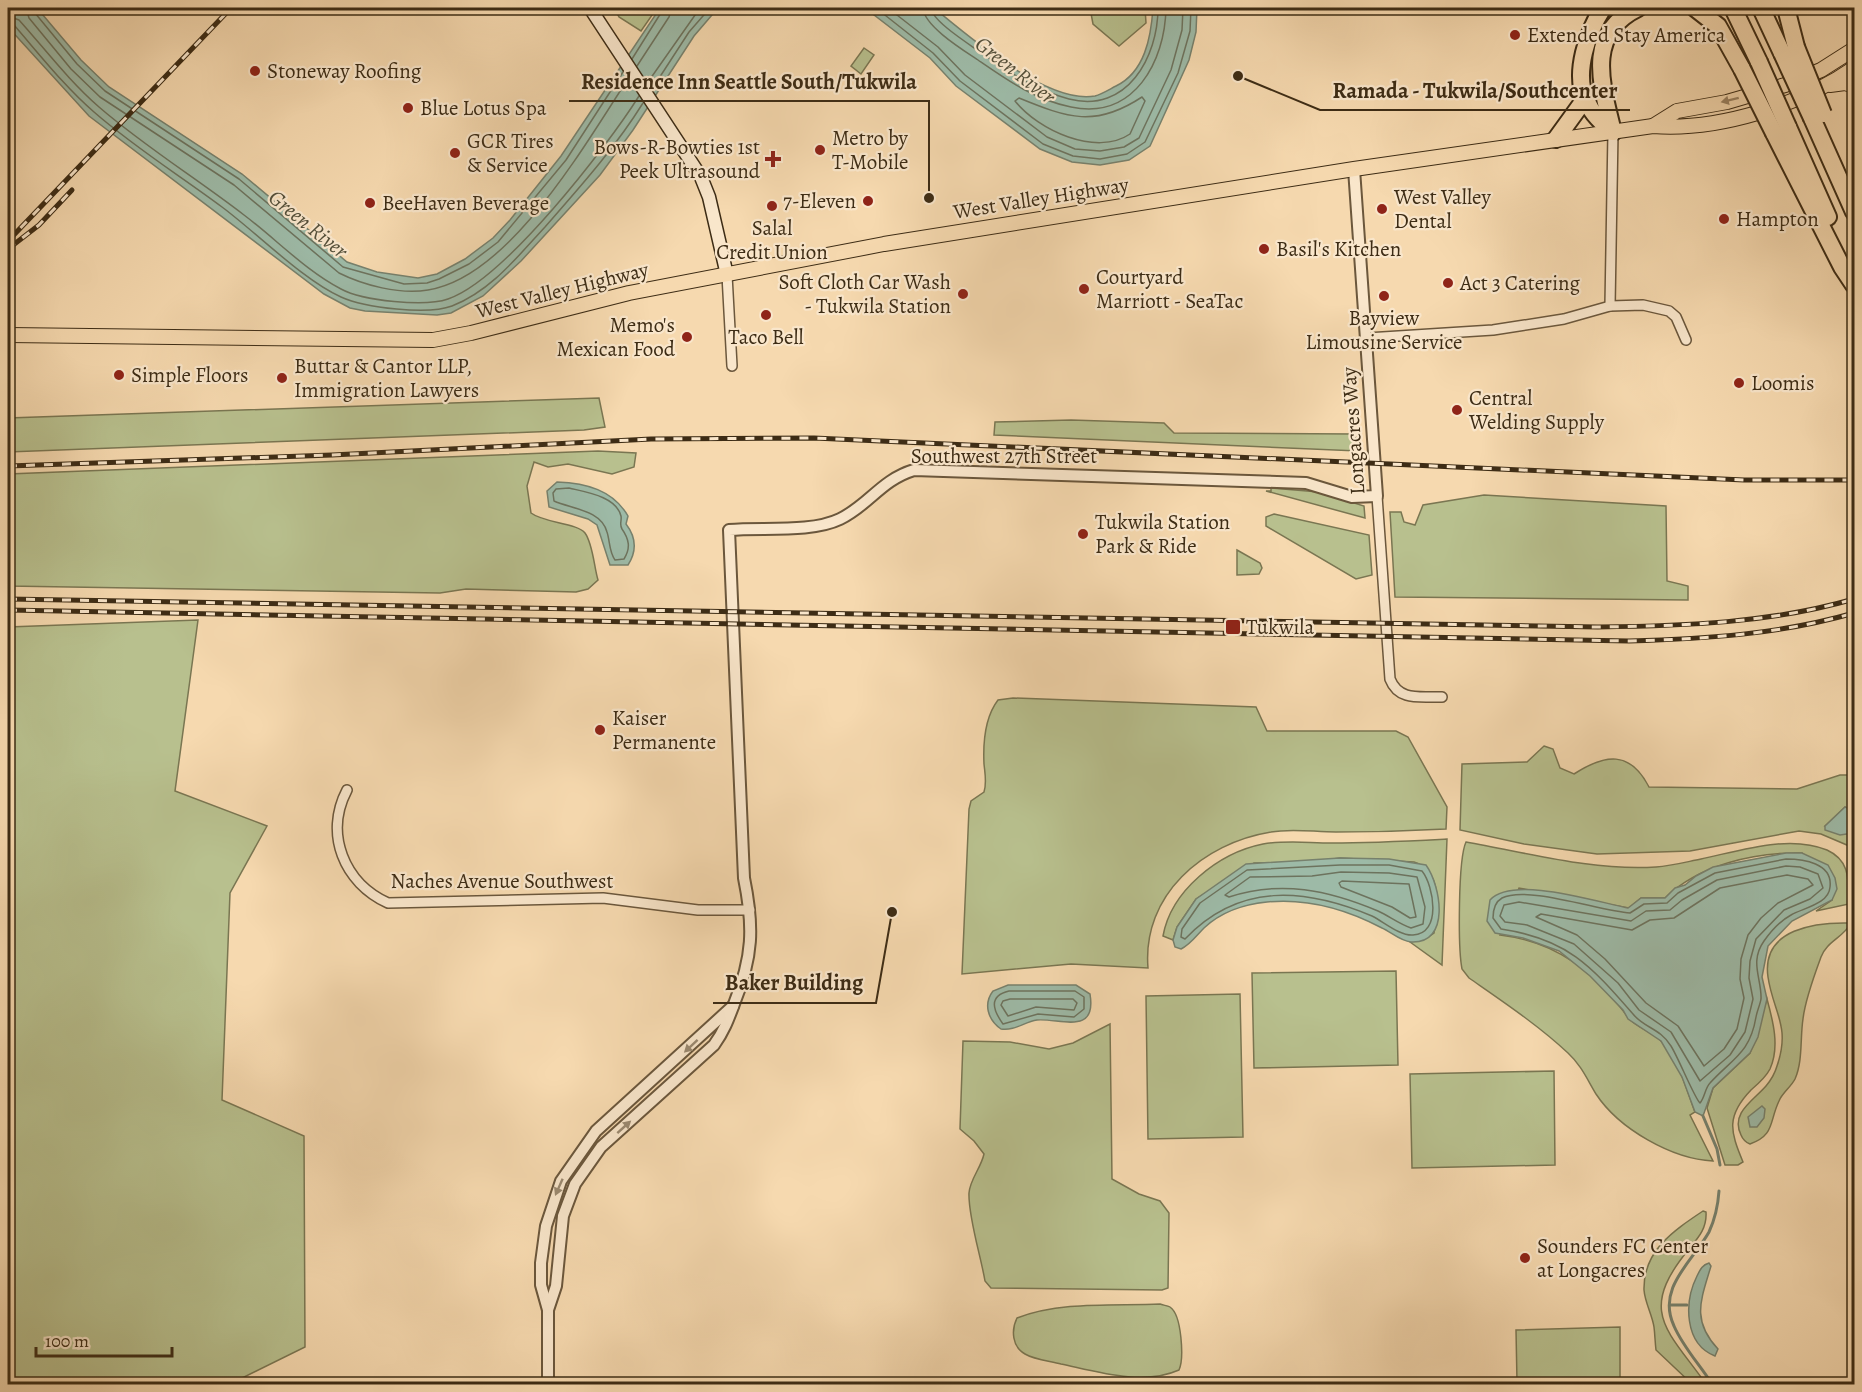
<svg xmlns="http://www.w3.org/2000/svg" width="1862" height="1392" font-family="Alegreya,serif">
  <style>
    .green { fill: #b8c08e; stroke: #7a7652; stroke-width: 1.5 }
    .water { fill: #9dbaa7; stroke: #77816d; stroke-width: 1.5 }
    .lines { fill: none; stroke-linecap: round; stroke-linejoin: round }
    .shore { stroke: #6d735e; stroke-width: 1.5 }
    .stream { stroke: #77816d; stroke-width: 3 }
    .minor-casing { stroke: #6b573c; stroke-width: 12 }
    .tertiary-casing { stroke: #6b573c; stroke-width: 14 }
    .secondary-casing { stroke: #3d2c15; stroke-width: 15 }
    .primary-casing { stroke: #3d2c15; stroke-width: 16 }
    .motorway-casing { stroke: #3d2c15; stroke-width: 20 }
    .minor { stroke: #f9e6cb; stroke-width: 9 }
    .tertiary { stroke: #f9e6cb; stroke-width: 10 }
    .secondary { stroke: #f9e6cb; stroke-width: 12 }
    .primary { stroke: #f6d9af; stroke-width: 14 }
    .motorway { stroke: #f6d9af; stroke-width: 16 }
    .rail-casing { stroke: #3d2c15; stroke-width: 5 }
    .rail { stroke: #f9e6cb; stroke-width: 3; stroke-dasharray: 9; stroke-linecap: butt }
    .motorway-bridge-casing { stroke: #3d2c15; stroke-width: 20; stroke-linecap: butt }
    .motorway-bridge { stroke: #f6d9af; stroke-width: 16 }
    .oneway { fill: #9a8262 }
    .oneway2 { fill: #9b8970 }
    .poi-dot { fill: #8f2418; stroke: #f9e6cb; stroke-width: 2 }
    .labels { text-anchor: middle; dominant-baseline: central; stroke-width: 4.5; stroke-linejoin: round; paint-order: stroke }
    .poi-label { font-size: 21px; fill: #3d2c15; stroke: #f9e6cb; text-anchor: start }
    .street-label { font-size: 21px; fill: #3d2c15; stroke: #f9e6cb }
    .water-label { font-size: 22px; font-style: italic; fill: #55503a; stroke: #f9e6cb }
    .leader { fill: none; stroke: #3d2c15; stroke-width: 2 }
    .callout-dot { fill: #3d2c15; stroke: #f9e6cb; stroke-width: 2 }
    .callout-label { font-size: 22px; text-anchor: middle; font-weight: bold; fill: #3d2c15; stroke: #f9e6cb; stroke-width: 4.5; stroke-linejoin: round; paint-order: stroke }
  </style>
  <rect width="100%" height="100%" fill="#f6d9af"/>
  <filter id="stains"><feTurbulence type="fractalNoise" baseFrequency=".00333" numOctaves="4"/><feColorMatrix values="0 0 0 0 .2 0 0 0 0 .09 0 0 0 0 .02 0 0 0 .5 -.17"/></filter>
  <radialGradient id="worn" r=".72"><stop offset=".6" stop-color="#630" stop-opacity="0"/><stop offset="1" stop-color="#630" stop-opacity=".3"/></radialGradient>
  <!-- green -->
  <g class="green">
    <path d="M614 8H657L641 31 619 17Z"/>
    <path d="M1090 8H1145L1146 23 1119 46 1093 24Z"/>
    <path d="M864 48 874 55 861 74 851 66Z"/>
    <path d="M599 398 605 427 584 430 8 452V418Z"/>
    <path d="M1071 420 1164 423 1174 433 1355 434 1358 451 994 435 995 422Z"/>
    <path d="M598 451 636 453 634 467 612 474 568 464 548 467 534 462 527 486 531 513C544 523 577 523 585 533 593 544 594 567 598 580L588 589 576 592 466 589 440 593 8 586V474Z"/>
    <path d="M1271 488 1319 492 1364 506 1365 518 1266 491H1271Z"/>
    <path d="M1484 495 1666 506 1667 581 1688 586V600L1395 597 1390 512H1401L1404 522 1415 525 1423 505Z"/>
    <path d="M1274 514 1369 535 1372 575 1356 579 1266 526V517Z"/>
    <path d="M1237 550 1260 563 1262 568 1259 574 1237 575Z"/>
    <path d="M198 620 175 791 267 826 230 893 222 1100 304 1136 305 1347 230 1384H8V627Z"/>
    <path d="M1013 698 1256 707 1267 731H1396L1408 737 1447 807 1446 829C1409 831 1372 832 1336 832 1314 832 1292 828 1271 832 1203 843 1142 895 1148 968L1071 964 962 974 969 809 971 801 984 792C987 783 985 774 984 764 983 743 985 717 998 700Z"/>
    <path d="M1544 746 1553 749 1560 768 1574 774C1605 754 1630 750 1649 787L1797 789 1840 775H1854V823L1852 813 1845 807 1825 826 1853 833 1854 827V848L1821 834 1799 831 1690 851 1597 854 1524 844 1460 830 1462 764 1527 762Z"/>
    <path d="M1447 839 1442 965 1410 942 1425 939 1434 933C1438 909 1443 871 1414 862L1340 858 1311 862 1254 863 1196 899 1177 927 1173 940 1163 936C1171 891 1218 853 1263 844 1286 840 1308 843 1332 843 1370 843 1408 841 1447 839Z"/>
    <path d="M1466 842C1529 853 1592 871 1656 867 1671 866 1686 862 1701 859 1739 851 1789 834 1827 850 1851 861 1848 881 1849 904L1816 911 1832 900 1802 853C1754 852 1699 865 1665 898H1641L1629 908 1519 888 1500 935C1559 942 1593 972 1628 1017 1635 1027 1649 1030 1658 1038 1678 1056 1686 1088 1695 1112L1690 1115 1713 1161C1672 1159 1619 1129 1596 1094 1587 1079 1581 1065 1568 1053 1538 1025 1502 1001 1469 978L1462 969C1458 948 1458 859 1466 842Z"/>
    <path d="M1851 923C1843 938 1827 941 1821 957 1814 976 1805 1000 1803 1019 1800 1038 1803 1061 1795 1079 1791 1087 1782 1093 1779 1101 1769 1122 1775 1135 1750 1144 1745 1142 1743 1140 1741 1135 1730 1113 1754 1100 1766 1086 1771 1080 1775 1073 1777 1066 1791 1026 1773 1012 1768 977 1761 928 1817 922 1851 923Z"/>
    <path d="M1396 971 1398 1065 1254 1068 1252 973Z"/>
    <path d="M1240 994 1243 1137 1148 1139 1146 996Z"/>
    <path d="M1767 999C1773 1021 1780 1047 1770 1069 1766 1077 1758 1084 1751 1090 1726 1116 1730 1131 1743 1162L1738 1165H1725L1707 1108 1713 1088 1750 1053Z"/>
    <path d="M1110 1024 1112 1179 1139 1194 1160 1201 1169 1213 1168 1288 1162 1290 991 1288 985 1281C981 1257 968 1216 969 1193 970 1179 981 1168 984 1154L974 1141 960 1129 963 1041 1010 1042 1049 1049 1073 1043Z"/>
    <path d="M1554 1071 1555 1165 1412 1168 1410 1074Z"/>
    <path d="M1703 1211 1706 1212C1707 1228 1699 1237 1689 1249 1637 1312 1667 1329 1706 1384H1692L1656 1350C1655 1342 1655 1335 1654 1327 1652 1314 1645 1303 1644 1290 1643 1251 1673 1231 1703 1211Z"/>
    <path d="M1160 1304C1162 1305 1169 1306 1170 1307 1182 1315 1184 1359 1179 1370 1143 1386 1098 1372 1061 1364 1050 1361 1035 1360 1025 1354 1012 1347 1011 1330 1017 1318 1061 1301 1114 1306 1160 1304Z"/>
    <path d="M1620 1327V1384L1517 1382 1516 1330Z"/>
  </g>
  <!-- water -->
  <g class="water">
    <path d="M8 8H37L81 60 109 87 242 174 347 262 377 272 418 278 437 274 465 259 493 238 510 220 561 156 660 8H718L694 36 633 130 600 175 521 261 483 296 451 313 437 315 365 311 350 308 324 294 89 116 8 27Z"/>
    <path d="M865 8H934C968 36 1048 105 1095 96 1102 94 1110 89 1116 86 1145 72 1151 37 1153 8H1197L1196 32 1189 60 1150 146 1129 160 1100 165 1072 162 1040 149 956 86 930 58Z"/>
    <path d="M557 482C586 483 613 490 628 516L626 524C636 537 637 551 628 565H610L597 525 588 519 549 507 547 491Z"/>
    <path d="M1845 807 1850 809 1854 818 1853 833 1840 835 1825 830V826Z"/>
    <path d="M1786 853H1802L1828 865 1835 878 1837 889 1832 900 1792 921 1768 946 1762 977 1767 999 1758 1037 1750 1053 1713 1088 1703 1116 1695 1112 1682 1077 1661 1041 1628 1019 1623 1010 1590 976 1559 951 1523 938 1495 933 1487 921 1490 900C1513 875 1597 902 1628 908L1641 898H1665L1675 888 1685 885 1696 876 1713 867Z"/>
    <path d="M1340 858 1389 859 1426 865C1441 886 1451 944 1411 942 1400 941 1391 932 1382 928 1346 909 1308 898 1267 902 1245 904 1221 912 1204 928 1197 935 1190 945 1181 949L1175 947 1173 940 1177 927 1196 899 1246 864Z"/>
    <path d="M1008 985H1076L1090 994C1097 1036 1060 1018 1037 1020 1024 1022 1015 1031 1001 1029 988 1020 983 1004 993 991Z"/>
    <path d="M1762 1106 1765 1109 1764 1118 1757 1127H1750L1748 1117Z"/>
    <path d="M1709 1263 1711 1266C1701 1300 1691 1320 1718 1349L1715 1356C1684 1344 1684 1302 1697 1276 1700 1270 1702 1265 1709 1263Z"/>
  </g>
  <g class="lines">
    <!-- shore -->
    <g class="shore">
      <path d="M26 8 29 18 71 69 100 97 234 185 339 273C363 285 400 295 428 290 510 277 585 144 628 79"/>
      <path d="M33 8 35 13 77 64 105 91 239 179 343 267 404 284 427 283 439 279 469 264 498 242 566 160 623 72"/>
      <path d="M876 8 933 53 960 81 1043 144 1073 156 1100 159 1127 154 1145 142 1178 73 1190 31 1191 8"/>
      <path d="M888 8 938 47 965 75 1047 137 1075 149 1100 151 1124 147 1139 138 1171 70 1182 30 1183 8"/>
      <path d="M923 8C924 26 963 50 978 60 1007 80 1035 100 1071 107 1134 120 1165 62 1166 8"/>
      <path d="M931 8C932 21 969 44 980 52 1009 72 1035 90 1069 99 1127 114 1158 57 1158 8"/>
      <path d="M8 16 19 20C45 49 69 81 99 107 144 146 196 178 244 215 276 239 306 271 341 289 363 301 425 307 448 299 504 280 607 147 639 96"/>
      <path d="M8 23 14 25C40 55 65 87 94 112 134 147 179 175 222 207 257 233 303 280 341 297 365 308 428 315 452 306 491 291 518 256 545 227 580 187 615 148 643 103"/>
      <path d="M632 59 664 8"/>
      <path d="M637 66 669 17 672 8"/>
      <path d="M648 82 700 8"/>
      <path d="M652 89 689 32 710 8"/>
      <path d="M1142 97 1145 101 1130 134C1096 157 1038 130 1015 101L1019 98C1068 118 1095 128 1142 97Z"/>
      <path d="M569 488C585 492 616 496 621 516 622 521 619 524 622 529 629 539 631 548 624 559L615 560C609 552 610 541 607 532 601 510 572 509 554 501L553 493 556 489Z"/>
      <path d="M1786 859C1803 859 1833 863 1830 887 1829 904 1803 908 1791 915 1780 921 1771 931 1764 941 1749 962 1762 979 1761 999 1760 1005 1757 1011 1756 1017 1750 1053 1733 1058 1710 1083 1705 1088 1705 1097 1700 1103 1695 1099 1678 1057 1671 1046 1660 1028 1644 1028 1633 1014 1591 966 1568 939 1501 929L1493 918C1493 911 1495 902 1502 898 1527 885 1600 911 1630 913L1644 904 1667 903 1678 893 1715 873Z"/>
      <path d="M1340 865H1389L1422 871C1434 886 1442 934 1413 935 1400 936 1384 922 1372 916 1305 888 1239 882 1185 939L1181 937 1182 929 1200 903 1247 870Z"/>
      <path d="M1786 866 1800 867 1818 874 1823 888 1810 899 1784 910 1756 939 1750 961 1749 978 1753 999 1745 1032 1730 1055 1700 1081 1671 1032 1639 1010 1618 983 1574 944 1527 925 1505 922 1500 916 1504 905 1519 902 1631 921 1646 911 1670 910 1682 900 1717 880Z"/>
      <path d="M1341 872 1389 873 1417 877 1425 907 1423 924 1411 928C1399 924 1389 916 1378 911 1328 890 1281 880 1229 897L1225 895 1250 877 1312 876Z"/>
      <path d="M1787 875 1808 879 1813 885 1778 903 1761 918 1748 935 1741 959 1740 979 1744 998 1737 1029 1724 1049 1704 1066 1678 1026 1646 1003 1605 959 1577 935 1536 917 1541 914 1632 930 1650 920 1674 918 1720 888Z"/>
      <path d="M1342 881 1409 884 1416 917 1410 918 1392 907 1341 887 1339 883Z"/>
      <path d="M1009 991H1075L1084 997V1009L1074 1017 1038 1014 1003 1024C993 1010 988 996 1009 991Z"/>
      <path d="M1010 999H1073L1077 1003 1074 1010 1036 1007 1008 1016 1001 1005 1003 1001Z"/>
    </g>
    <!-- stream -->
    <g class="stream">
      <path d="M1703 1116 1717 1149 1720 1165"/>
      <path d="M1671 1305H1687"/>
      <path d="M1712 1384C1700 1365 1683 1347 1674 1326 1656 1288 1693 1261 1709 1232 1715 1219 1718 1206 1719 1191"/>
    </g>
    <!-- minor casing -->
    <g class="minor-casing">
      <g id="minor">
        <path d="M727 275 732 366"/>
        <path d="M1610 306 1613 132"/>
        <path d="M1367 338 1493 330 1564 319 1610 306 1643 305 1669 311 1676 317 1686 340"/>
        <path d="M1377 496 1390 679C1399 702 1421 696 1442 697"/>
        <path d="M347 790C324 834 344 883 388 903L603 898 698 910H750"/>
      </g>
    </g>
    <!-- tertiary casing -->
    <g class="tertiary-casing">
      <g id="tertiary">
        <path d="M548 1310 556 1286 563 1216 575 1184 601 1147 714 1045C724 1031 728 1020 734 1004 753 957 754 927 744 878L729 530C763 527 811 533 840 519 869 505 881 480 914 470L1306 483 1352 497 1377 496 1354 169"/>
        <path d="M548 1384V1310L541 1285V1263L546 1226 561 1181 596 1131 733 1006"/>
      </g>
    </g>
    <!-- secondary casing -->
    <g class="secondary-casing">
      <path id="secondary" d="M590 8 701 177 709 197 727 275"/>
    </g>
    <!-- primary casing -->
    <g class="primary-casing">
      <g id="primary">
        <path d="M1830 85 1845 83 1854 86"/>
        <path d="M1653 126 1677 111 1727 102 1785 85 1821 70 1854 49"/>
        <path d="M8 335 433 340 471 333 629 293 884 244 1354 169 1653 126C1718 131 1801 105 1854 68"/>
      </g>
    </g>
    <!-- motorway casing -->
    <g class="motorway-casing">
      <g id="motorway">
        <path d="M1603 8C1588 31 1573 73 1586 100 1592 114 1602 123 1613 132"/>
        <path d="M1695 8 1718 26 1742 69"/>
        <path d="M1733 8 1759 62"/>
        <path d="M1761 8 1782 53"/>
        <path d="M1786 8 1796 47"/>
        <path d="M1812 118 1854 212"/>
        <path d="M1788 127 1828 217"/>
        <path d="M1613 132C1602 86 1584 34 1638 8"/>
        <path d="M1774 133 1842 267 1854 285"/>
        <path d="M1556 139 1585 99"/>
      </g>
    </g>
    <!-- minor -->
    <use href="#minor" class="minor"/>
    <!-- tertiary -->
    <use href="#tertiary" class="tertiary"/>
    <!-- secondary -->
    <use href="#secondary" class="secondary"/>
    <!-- primary -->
    <use href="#primary" class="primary"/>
    <!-- motorway -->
    <use href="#motorway" class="motorway"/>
    <!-- rail casing -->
    <g class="rail-casing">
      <g id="rail">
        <path d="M8 241 231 8"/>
        <path d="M8 249 39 225 72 190"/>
        <path d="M8 466 332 455 651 439 814 438 1744 480H1854"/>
        <path d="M8 599 1598 627C1684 626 1771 623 1854 599"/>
        <path d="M8 610 1629 641C1706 639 1781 634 1854 613"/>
      </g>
    </g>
    <!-- rail -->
    <use href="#rail" class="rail"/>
    <!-- motorway-bridge casing -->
    <g class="motorway-bridge-casing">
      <g id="motorway-bridge">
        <path d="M1796 47 1823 114"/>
        <path d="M1782 53 1812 118"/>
        <path d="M1759 62 1788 127"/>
        <path d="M1742 69 1774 133"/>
      </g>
    </g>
    <!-- motorway-bridge -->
    <use href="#motorway-bridge" class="motorway-bridge"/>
  </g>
  <!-- one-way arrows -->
  <defs><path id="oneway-solid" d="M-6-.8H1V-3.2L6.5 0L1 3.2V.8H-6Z" transform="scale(1.5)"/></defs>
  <use class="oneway" href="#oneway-solid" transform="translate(1730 100) rotate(166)"/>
  <g class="oneway2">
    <use href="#oneway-solid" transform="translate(691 1046) rotate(137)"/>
    <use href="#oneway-solid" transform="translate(624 1127) rotate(-42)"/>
    <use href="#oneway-solid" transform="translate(559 1187) rotate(114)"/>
  </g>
  <!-- markers -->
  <g class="poi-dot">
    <circle cx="1515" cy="35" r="6"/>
    <circle cx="255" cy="71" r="6"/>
    <circle cx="408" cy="108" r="6"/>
    <circle cx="820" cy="150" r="6"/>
    <circle cx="455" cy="153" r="6"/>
    <path d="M770 150h6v6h6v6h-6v6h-6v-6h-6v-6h6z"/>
    <circle cx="868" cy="201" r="6"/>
    <circle cx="370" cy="203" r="6"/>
    <circle cx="772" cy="206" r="6"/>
    <circle cx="1382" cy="209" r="6"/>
    <circle cx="1724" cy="219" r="6"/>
    <circle cx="1264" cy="249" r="6"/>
    <circle cx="1448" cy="283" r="6"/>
    <circle cx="1084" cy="289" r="6"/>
    <circle cx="963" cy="294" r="6"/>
    <circle cx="1384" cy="296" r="6"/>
    <circle cx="766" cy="315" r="6"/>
    <circle cx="687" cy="337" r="6"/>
    <circle cx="119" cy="375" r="6"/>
    <circle cx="282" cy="378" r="6"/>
    <circle cx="1739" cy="383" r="6"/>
    <circle cx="1457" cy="410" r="6"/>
    <circle cx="1083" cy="534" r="6"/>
    <rect x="1225" y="619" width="16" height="16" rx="3"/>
    <circle cx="600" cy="730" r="6"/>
    <circle cx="1525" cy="1258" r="6"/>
  </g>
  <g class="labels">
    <!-- poi labels -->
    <g class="poi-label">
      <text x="1527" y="35">Extended Stay America</text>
      <text x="267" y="71">Stoneway Roofing</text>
      <text x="420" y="108">Blue Lotus Spa</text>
      <text x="832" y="138">Metro by<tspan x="832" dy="24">T-Mobile</tspan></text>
      <text x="467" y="141">GCR Tires<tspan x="467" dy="24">&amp; Service</tspan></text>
      <text x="760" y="147" text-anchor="end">Bows-R-Bowties 1st<tspan x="760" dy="24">Peek Ultrasound</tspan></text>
      <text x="1394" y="197">West Valley<tspan x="1394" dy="24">Dental</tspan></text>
      <text x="856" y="201" text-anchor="end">7-Eleven</text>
      <text x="382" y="203">BeeHaven Beverage</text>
      <text x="1736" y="219">Hampton</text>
      <text x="772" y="228" text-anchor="middle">Salal<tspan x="772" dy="24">Credit Union</tspan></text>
      <text x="1276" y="249">Basil's Kitchen</text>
      <text x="1096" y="277">Courtyard<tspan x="1096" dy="24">Marriott - SeaTac</tspan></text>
      <text x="951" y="282" text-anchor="end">Soft Cloth Car Wash<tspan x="951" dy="24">- Tukwila Station</tspan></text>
      <text x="1460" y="283">Act 3 Catering</text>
      <text x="1384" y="318" text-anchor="middle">Bayview<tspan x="1384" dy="24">Limousine Service</tspan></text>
      <text x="675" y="325" text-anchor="end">Memo's<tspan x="675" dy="24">Mexican Food</tspan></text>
      <text x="766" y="337" text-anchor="middle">Taco Bell</text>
      <text x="294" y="366">Buttar &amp; Cantor LLP,<tspan x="294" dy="24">Immigration Lawyers</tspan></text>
      <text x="131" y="375">Simple Floors</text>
      <text x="1751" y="383">Loomis</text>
      <text x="1469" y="398">Central<tspan x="1469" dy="24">Welding Supply</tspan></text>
      <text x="1095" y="522">Tukwila Station<tspan x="1095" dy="24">Park &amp; Ride</tspan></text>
      <text x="1246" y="627">Tukwila</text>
      <text x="612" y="718">Kaiser<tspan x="612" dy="24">Permanente</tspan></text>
      <text x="1537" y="1246">Sounders FC Center<tspan x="1537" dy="24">at Longacres</tspan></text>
    </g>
    <!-- street labels -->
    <g class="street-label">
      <text transform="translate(1041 198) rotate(-9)">West Valley Highway</text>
      <text transform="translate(562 290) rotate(-14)">West Valley Highway</text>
      <text transform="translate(1353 431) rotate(-94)">Longacres Way</text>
      <text x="1004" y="456">Southwest 27th Street</text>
      <text x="502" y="881">Naches Avenue Southwest</text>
    </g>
    <!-- water labels -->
    <g class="water-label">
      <text transform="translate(1015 70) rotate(38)">Green River</text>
      <text transform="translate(308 224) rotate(39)">Green River</text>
    </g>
  </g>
  <!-- callouts -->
  <path class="leader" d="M929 198L929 101H569M1238 76L1320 110H1630M892 912L876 1003H713"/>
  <g class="callout-dot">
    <circle cx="929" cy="198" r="6"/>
    <circle cx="1238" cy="76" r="6"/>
    <circle cx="892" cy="912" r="6"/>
  </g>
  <g class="callout-label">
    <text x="749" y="89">Residence Inn Seattle South/Tukwila</text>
    <text x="1475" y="98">Ramada - Tukwila/Southcenter</text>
    <text x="794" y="990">Baker Building</text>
  </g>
  <!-- margin -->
  <rect width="1862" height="1392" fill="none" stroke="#f6d9af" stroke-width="30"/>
  <rect x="9" y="9" width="1844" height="1374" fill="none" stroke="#3d2c15" stroke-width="3"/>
  <rect x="15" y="15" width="1832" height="1362" fill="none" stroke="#3d2c15" stroke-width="1.5"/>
  <!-- scale -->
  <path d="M36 1347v9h136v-9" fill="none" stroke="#3d2c15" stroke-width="3"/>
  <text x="45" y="1347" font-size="18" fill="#3d2c15" stroke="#f9e6cb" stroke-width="4.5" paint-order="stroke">100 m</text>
  <rect width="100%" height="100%" filter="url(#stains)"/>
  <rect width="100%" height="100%" fill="url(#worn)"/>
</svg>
